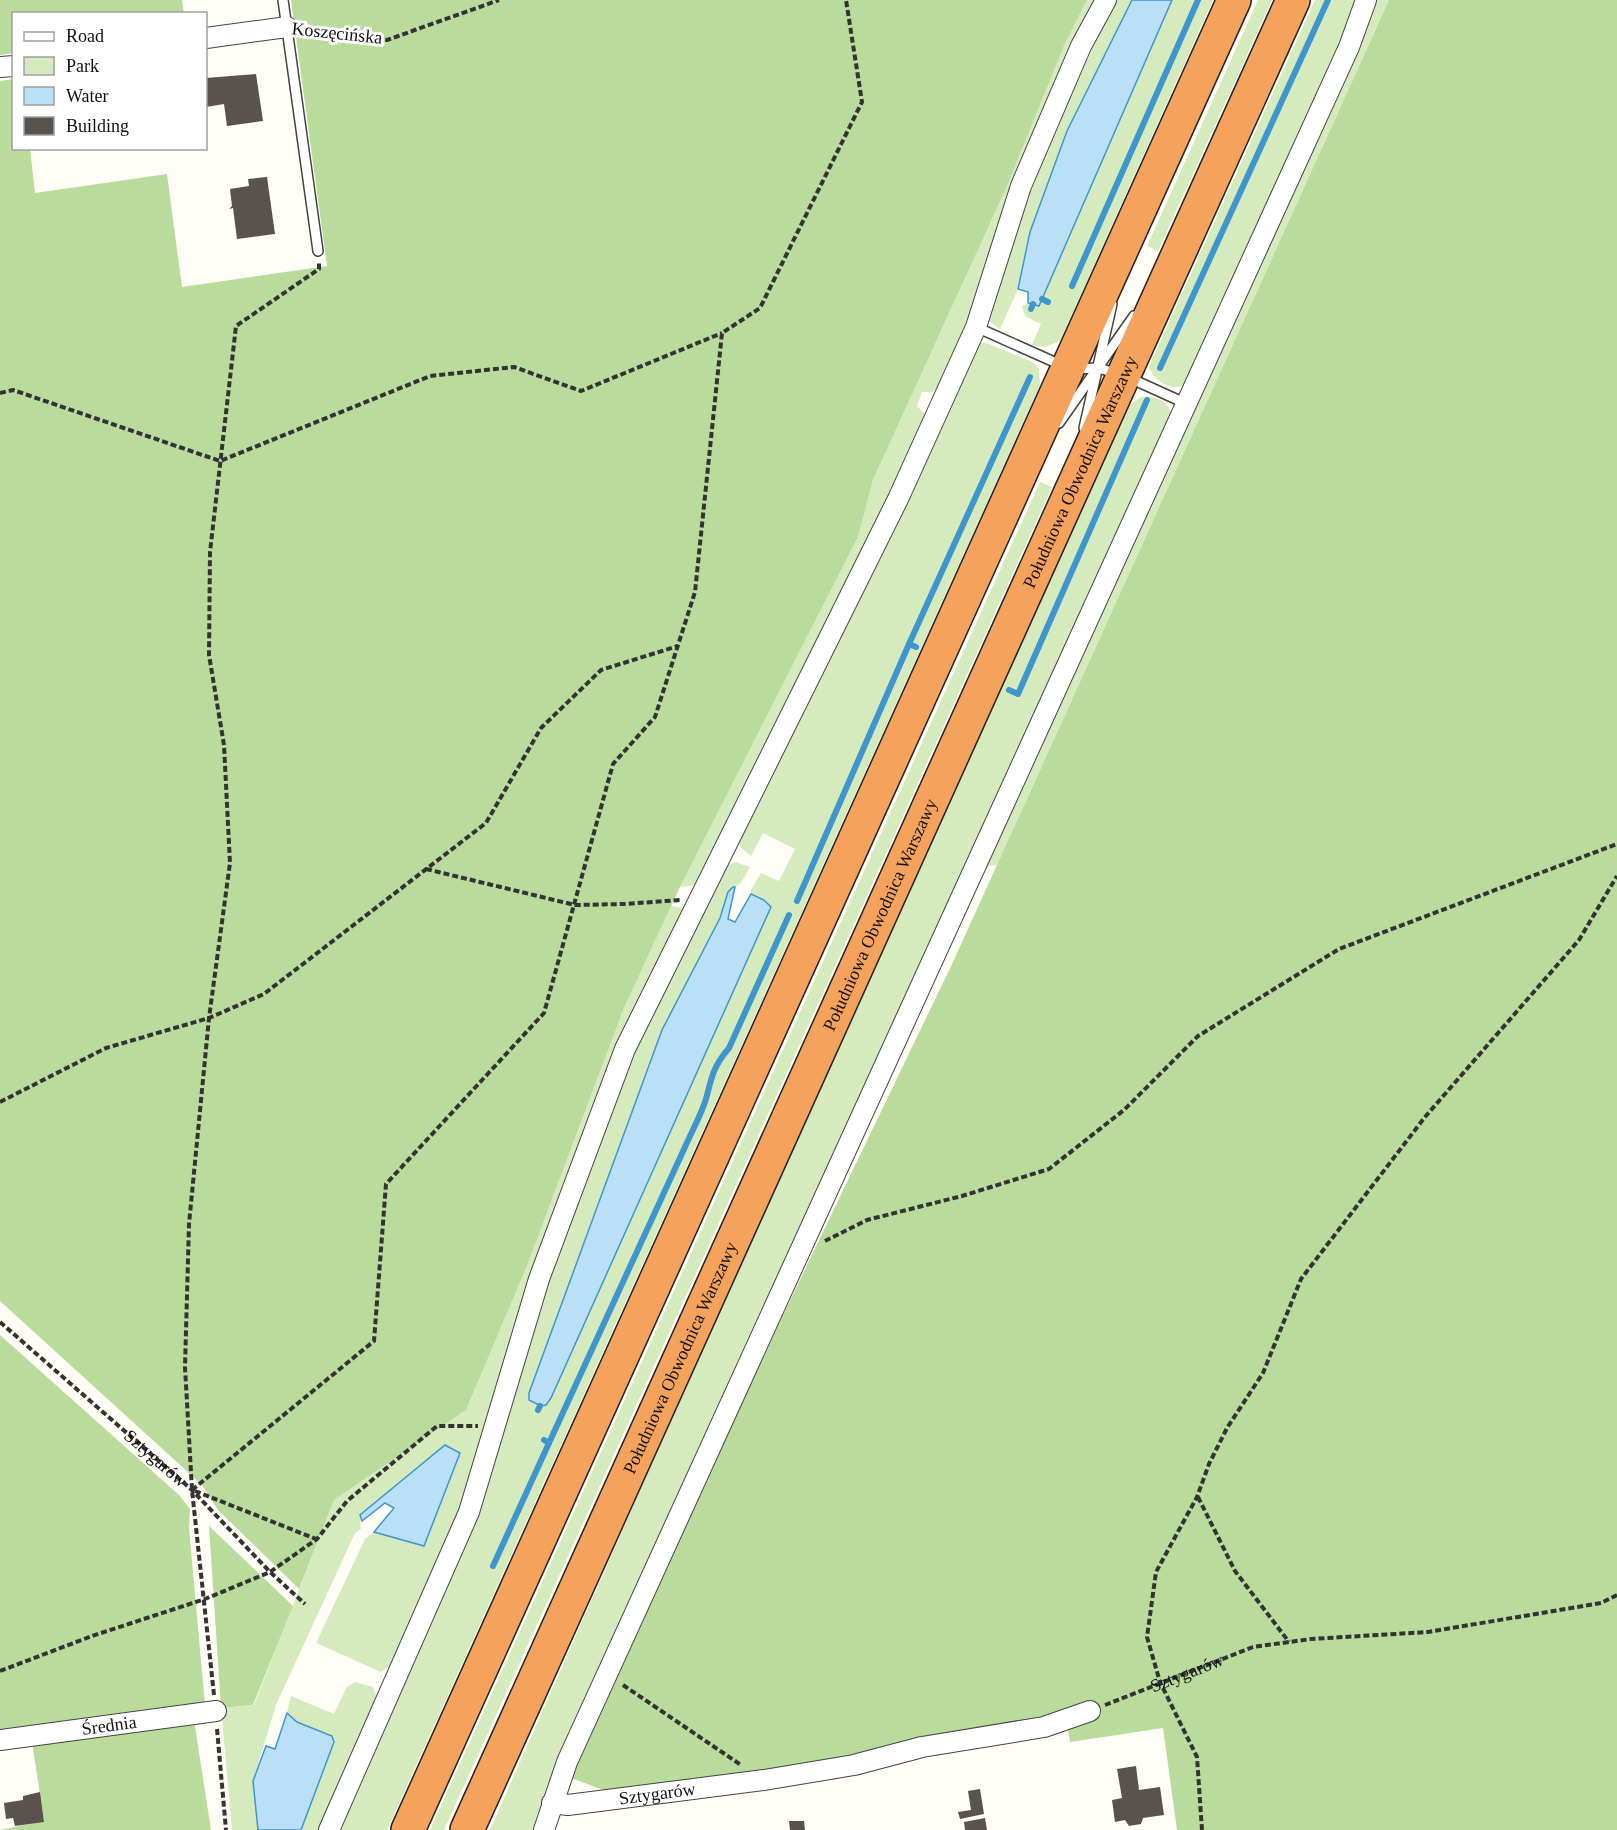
<svg xmlns="http://www.w3.org/2000/svg" width="1617" height="1830" viewBox="0 0 1617 1830" font-family="'Times New Roman',serif">
<style>
.green{fill:#d5ebbd}
.forest{fill:#b9dc9c}
.water{fill:#b9e0f7;stroke:#3f96cf;stroke-width:1.5}
.lines{fill:none;stroke-linecap:round;stroke-linejoin:round}
.stream{stroke:#3f96cf;stroke-width:6}
.building{fill:#5a524d}
.service-casing{stroke:#444;stroke-width:12}
.minor-casing{stroke:#444;stroke-width:22}
.motorway-casing{stroke:#222;stroke-width:36}
.path{stroke:#333;stroke-width:4;stroke-dasharray:6 3;stroke-linecap:butt}
.service{stroke:#fff;stroke-width:9}
.minor{stroke:#fff;stroke-width:20}
.motorway{stroke:#f5a25d;stroke-width:33}
.labels{text-anchor:middle;dominant-baseline:central;stroke-width:6;stroke-linejoin:round;paint-order:stroke}
.street-label{font-size:18px;fill:#111;stroke:#fff}
</style>
<rect width="100%" height="100%" fill="#fffdf5"/>
<g class="green">
<polygon points="1087,0 1096,0 943,381 933,392 922,392 917,406 926,415 870,545 696,885 680,887 858,537 873,480 1008,184 1064,46"/>
<polygon points="1115,0 1132,0 1067,131 1030,232 1018,289 1000,329 989,321 988,309 1040,161"/>
<polygon points="1172,0 1213,0 1060,341 1045,347 1032,345 1041,324 1025,316 1022,306 1028,303 1039,305"/>
<polygon points="1258,0 1272,0 1158,251 1147,246"/>
<path d="M1315 0H1358L1337 57 1188 383C1173 393 1156 383 1149 368L1150 364Z"/>
<polygon points="1374,0 1389,0 997,865 984,867"/>
<polygon points="984,342 1033,362 1039,369 1040,385 387,1830 341,1830 460,1559 492,1474 522,1350 616,1091 721,869 735,862 750,867 741,883 728,892 720,918 662,1030 534,1379 529,1400 551,1398 771,907 764,900 751,894 751,890 761,873 779,881 795,849 763,833 751,856 740,847 739,841 973,346"/>
<path d="M1141 397C1155 395 1167 401 1172 414L579 1716 551 1778 536 1830H490L672 1418 1129 405Z"/>
<polygon points="1040,482 1052,487 444,1830 430,1830"/>
<polygon points="671,906 684,908 545,1240 514,1324 461,1508 395,1663 381,1672 316,1643 365,1539 374,1532 424,1546 460,1454 446,1446 360,1515 361,1529 355,1533 276,1705 253,1781 258,1830 232,1830 221,1708 254,1705 334,1500 466,1410 527,1266 624,1008"/>
<polygon points="355,1682 373,1687 377,1698 320,1830 301,1830 334,1742 332,1736 297,1722 287,1713 291,1696 334,1714 347,1687"/>
</g>
<g class="forest">
<polygon points="0,0 182,0 184,13 14,14 13,53 0,55"/>
<polygon points="291,0 1087,0 1064,46 1008,184 873,480 858,537 680,887 624,1008 527,1266 466,1410 334,1500 299,1589 218,1510 202,1485 0,1301 0,81 13,79 14,148 30,149 35,193 167,174 182,287 327,266"/>
<polygon points="1389,0 1617,0 1617,1830 1177,1830 1163,1728 1070,1742 1067,1723 1101,1714 1096,1704 923,1743 617,1795 571,1778 719,1448 953,962"/>
<polygon points="0,1335 179,1495 190,1509 189,1528 205,1705 0,1734"/>
<polygon points="209,1526 293,1606 253,1705 221,1708"/>
<polygon points="194,1720 211,1830 0,1830 44,1821 32,1742"/>
</g>
<g class="water">
<polygon points="1132,0 1172,0 1039,306 1028,303 1028,292 1018,289 1030,232 1067,131"/>
<polygon points="733,887 735,887 728,919 735,922 751,894 764,900 771,907 551,1398 546,1405 541,1406 529,1400 529,1393 662,1030 720,918 728,892"/>
<polygon points="445,1445 460,1453 424,1546 374,1532 394,1508 385,1503 362,1521 360,1515"/>
<polygon points="287,1713 297,1722 332,1736 334,1742 301,1830 258,1830 253,1781 266,1746 275,1749"/>
</g>
<g class="lines">
<g class="stream">
<polyline points="1072,286 1198,0"/>
<polyline points="1042,299 1048,302"/>
<polyline points="1031,309 1033,304"/>
<polyline points="1160,368 1328,0"/>
<polyline points="909,644 1030,377"/>
<polyline points="1009,690 1018,694 1147,400"/>
<polyline points="797,901 909,644 916,647"/>
<polyline points="538,1410 540,1406"/>
<path d="M549 1443 685 1147C692 1131 701 1115 706 1099 712 1076 713 1067 729 1048L789 915"/>
<polyline points="493,1566 549,1443 544,1440"/>
</g>
</g>
<g class="building">
<polygon points="256,74 263,121 227,126 224,104 206,107 206,78"/>
<polygon points="267,177 275,234 237,239 233,208 229,209 232,206 230,189 249,186 248,179"/>
<polygon points="1136,1766 1139,1790 1160,1787 1164,1815 1143,1818 1141,1824 1129,1826 1125,1820 1115,1822 1112,1800 1122,1798 1117,1769"/>
<polygon points="980,1789 984,1814 960,1819 958,1812 971,1810 968,1791"/>
<polygon points="40,1792 44,1822 15,1826 13,1818 6,1819 4,1803 23,1800 23,1796"/>
<polygon points="985,1818 987,1830 965,1830 964,1822"/>
<polygon points="789,1821 804,1821 805,1830 790,1830"/>
</g>
<g class="lines">
<defs>
<g id="service">
<polyline points="283,0 318,251"/>
<polyline points="976,327 1070,369 1098,368 1123,375 1187,404"/>
<polyline points="1059,423 1134,316"/>
<polyline points="1084,428 1112,304"/>
</g>
<g id="minor">
<polyline points="206,38 287,27"/>
<polyline points="0,67 14,66"/>
<path id="s3" d="M0 1740 216 1711"/>
<path id="s4" d="M552 1803 568 1805 764 1780 854 1765 922 1747 1044 1727 1090 1711"/>
<polyline points="329,1830 469,1512 539,1279 625,1049 898,499 976,327 1021,186 1081,46 1106,0"/>
<polyline points="544,1830 567,1762 1349,47 1366,0"/>
</g>
<g id="motorway">
<polyline points="408,1830 1234,0"/>
<path id="s5" d="M467 1830 1293 0"/>
</g>
</defs>
<use href="#service" class="service-casing"/>
<use href="#minor" class="minor-casing"/>
<use href="#motorway" class="motorway-casing"/>
<g class="path">
<polyline points="305,29 387,40 499,0"/>
<polyline points="0,393 13,390 220,461 430,376 514,367 581,391 722,333"/>
<polyline points="426,869 575,905 624,904 680,900"/>
<polyline points="0,1102 106,1048 209,1018 264,994 486,823 541,728 601,670 678,646"/>
<polyline points="825,1241 867,1220 962,1196 1049,1169 1124,1110 1198,1036 1339,949 1617,844"/>
<path id="s1" d="M0 1322 192 1490 270 1572 305 1604"/>
<polyline points="192,1490 374,1341 386,1184 544,1013 613,764 655,717 695,592 722,333 760,308 862,102 846,0"/>
<polyline points="195,1491 316,1539"/>
<polyline points="1198,1497 1235,1571 1289,1642"/>
<polyline points="0,1671 92,1636 205,1599 270,1572 317,1539 347,1501 437,1426 478,1426"/>
<polyline points="623,1685 741,1765"/>
<polyline points="214,1695 192,1490 185,1367 189,1224 209,1018 230,863 224,745 209,655 210,552 236,326 319,269 319,262"/>
<path id="s2" d="M1105 1705 1253 1647 1311 1639 1428 1632 1601 1603 1617 1595"/>
<polyline points="217,1729 226,1830"/>
<polyline points="1202,1830 1197,1757 1160,1682 1147,1637 1156,1572 1197,1497 1209,1464 1227,1428 1263,1373 1301,1279 1425,1117 1579,940 1617,876"/>
</g>
<use href="#service" class="service"/>
<use href="#minor" class="minor"/>
<use href="#motorway" class="motorway"/>
</g>
<g class="labels">
<g class="street-label">
<text transform="translate(337 33) rotate(6)">Koszęcińska</text>
<text stroke="none"><textPath href="#s5" startOffset="1490">Południowa Obwodnica Warszawy</textPath></text>
<text stroke="none"><textPath href="#s5" startOffset="1004">Południowa Obwodnica Warszawy</textPath></text>
<text stroke="none"><textPath href="#s5" startOffset="518">Południowa Obwodnica Warszawy</textPath></text>
<text stroke="none"><textPath href="#s1" startOffset="207">Sztygarów</textPath></text>
<text stroke="none"><textPath href="#s2" startOffset="88">Sztygarów</textPath></text>
<text stroke="none"><textPath href="#s3" startOffset="110">Średnia</textPath></text>
<text stroke="none"><textPath href="#s4" startOffset="106">Sztygarów</textPath></text>
</g>
</g>
<rect x="12" y="12" width="195" height="138" fill="#ffffff" stroke="#a0a0a0" stroke-width="1.5"/>
<rect x="24" y="32" width="30" height="9" fill="#ffffff" stroke="#a0a0a0" stroke-width="1.5"/>
<text x="66" y="42" font-size="18" fill="#111111">Road</text>
<rect x="24" y="57" width="30" height="18" fill="#d5ebbd" stroke="#a0a0a0" stroke-width="1.5"/>
<text x="66" y="72" font-size="18" fill="#111111">Park</text>
<rect x="24" y="87" width="30" height="18" fill="#b9e0f7" stroke="#a0a0a0" stroke-width="1.5"/>
<text x="66" y="102" font-size="18" fill="#111111">Water</text>
<rect x="24" y="117" width="30" height="18" fill="#5a524d" stroke="#a0a0a0" stroke-width="1.5"/>
<text x="66" y="132" font-size="18" fill="#111111">Building</text>
</svg>
